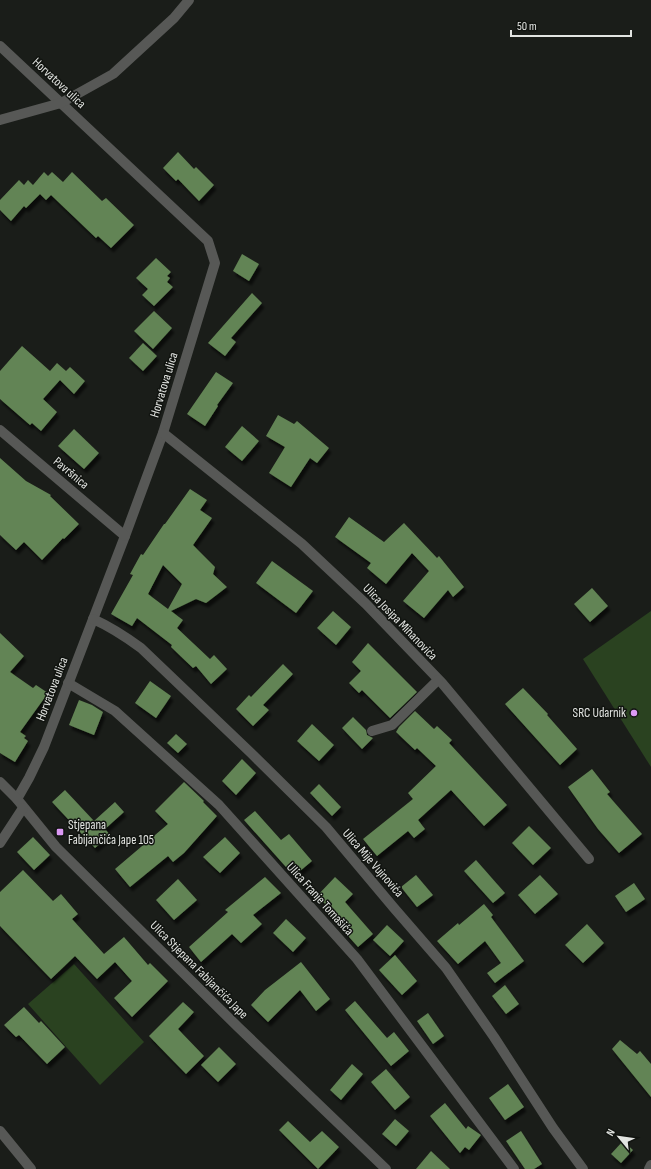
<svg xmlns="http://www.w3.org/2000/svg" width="651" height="1169" viewBox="0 0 651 1169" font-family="'Sofia Sans Condensed',sans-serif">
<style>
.green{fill:#2a4220}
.building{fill:#628454;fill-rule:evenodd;filter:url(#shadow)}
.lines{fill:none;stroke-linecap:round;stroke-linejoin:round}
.minor{stroke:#575856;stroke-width:10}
.poi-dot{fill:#dc99f4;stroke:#111410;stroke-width:1.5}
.labels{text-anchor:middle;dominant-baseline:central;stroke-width:3;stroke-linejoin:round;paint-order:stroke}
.street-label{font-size:13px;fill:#e2e4e1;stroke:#111410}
.poi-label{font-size:13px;fill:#e2e4e1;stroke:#111410;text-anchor:end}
</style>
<defs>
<filter id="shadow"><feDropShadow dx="2.5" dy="4.5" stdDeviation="1" flood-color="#0009"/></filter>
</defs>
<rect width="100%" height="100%" fill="#1a1d19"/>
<g class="green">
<polygon points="651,611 651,767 583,659"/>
<polygon points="74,964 144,1042 100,1085 28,1004"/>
</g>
<g class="building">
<polygon points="178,152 194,169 196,167 214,185 199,201 178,179 176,181 163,168"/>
<polygon points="44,172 48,176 52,172 63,182 72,172 102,201 106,198 134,225 111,248 98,236 96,238 51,195 46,200 40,194 26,208 24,206 11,221 0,210 0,200 19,180 24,185 28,180 33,185"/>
<polygon points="242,254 259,264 249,281 233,271"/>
<polygon points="156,258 171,272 167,276 170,278 167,282 173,287 154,306 142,295 148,289 136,278"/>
<polygon points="252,293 262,303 231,338 236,342 225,356 208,343"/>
<polygon points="154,311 172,328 153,349 134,331"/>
<polygon points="143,343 157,356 143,371 129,358"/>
<polygon points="22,346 50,371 57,363 66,371 70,367 85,381 74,394 60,380 43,399 57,412 41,431 32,423 30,425 0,399 0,371"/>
<polygon points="216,372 233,383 217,405 218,406 205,426 187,414"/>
<polygon points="278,415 294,424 297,421 329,448 317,463 310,458 291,487 269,473 285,447 266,436"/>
<polygon points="242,426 259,441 242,461 225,447"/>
<polygon points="74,429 99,453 84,469 58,446"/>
<polygon points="0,458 26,481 51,495 50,496 79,524 64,539 63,538 42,560 24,542 16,550 0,535"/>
<path d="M190 489 207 500 200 510 212 518 193 545 215 567 213 574 227 587 206 603 196 599 171 611 183 620 177 628 210 659 214 655 227 669 211 684 196 666 193 668 171 647 172 645 137 618 132 626 111 614 133 575 130 574 141 554 143 555 164 524H165ZM163 565 182 584 168 609 148 594Z"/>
<polygon points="349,517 384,542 404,523 437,558 439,556 464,587 453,597 448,590 424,618 403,601 429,571 412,553 386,584 367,568 371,563 335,537"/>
<polygon points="272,561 313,591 296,613 256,583"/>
<polygon points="592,588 608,606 590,622 574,604"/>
<polygon points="333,611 351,627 336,645 317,628"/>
<polygon points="0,633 24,656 10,672 33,688 36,685 48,693 20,732 26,736 24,738 28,741 15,762 0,753"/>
<polygon points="368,643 417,692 390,718 362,690 359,693 349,683 361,671 352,662"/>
<polygon points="283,664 293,674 263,705 269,710 253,726 236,709 249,695 251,697"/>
<polygon points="150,681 171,696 156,718 135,703"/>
<polygon points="523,688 548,714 547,715 577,749 560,765 505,704"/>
<polygon points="79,700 92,705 103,712 94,735 69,725"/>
<polygon points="415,711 434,729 437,726 452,740 449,743 507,805 484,826 451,790 418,820 425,829 414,838 408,831 377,856 363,839 413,799 408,793 436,766 417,748 415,750 396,732 399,727"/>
<polygon points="353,717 366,730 367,735 373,738 362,749 342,728"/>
<polygon points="312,724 334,745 319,761 297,741"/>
<polygon points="176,734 187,744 178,753 167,743"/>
<polygon points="242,759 256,773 236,795 222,781"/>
<polygon points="592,769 610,792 607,794 642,834 619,853 598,829 568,787"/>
<polygon points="184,782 204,801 203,802 217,816 184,853 173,862 168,856 130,887 115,869 168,824 155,811"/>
<polygon points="319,784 341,807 332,816 310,793"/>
<polygon points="65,790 94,821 115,802 124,812 105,829 110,835 95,848 52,802"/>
<polygon points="255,811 281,840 289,834 312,861 294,876 244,820"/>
<polygon points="529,826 551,848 533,865 512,843"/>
<polygon points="33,837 50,855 34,870 17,852"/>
<polygon points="225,837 240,853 220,873 203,857"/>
<polygon points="476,860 505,893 493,903 464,871"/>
<polygon points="23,870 53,901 61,894 78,914 72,919 104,954 124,937 148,965 150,963 168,981 132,1017 114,998 132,981 115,962 97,979 75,956 51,979 0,926 0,892"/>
<polygon points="416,875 433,895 417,907 401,887"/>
<polygon points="540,875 558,894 535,914 518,895"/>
<polygon points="265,877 281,893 253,915 262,924 241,943 232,934 201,962 189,947 228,912 225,910"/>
<polygon points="335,877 353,894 345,902 373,934 358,947 341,928 346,924 317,896"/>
<polygon points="178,879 197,900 174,920 156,900"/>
<polygon points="634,883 645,899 626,912 615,896"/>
<polygon points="484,904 493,915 491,917 524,961 495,983 487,973 501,963 485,941 458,964 437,941 458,923 459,925"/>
<polygon points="286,919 306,938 293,952 273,933"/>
<polygon points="587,924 604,943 583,963 565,945"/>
<polygon points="387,925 404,941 390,956 373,940"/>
<polygon points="395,955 417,981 402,995 379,970"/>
<polygon points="301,962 330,999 316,1011 300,990 268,1022 251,1005 265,990"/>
<polygon points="505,985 519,1004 506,1014 492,996"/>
<polygon points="355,1001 387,1038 394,1032 409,1051 391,1066 345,1010"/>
<polygon points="183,1002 194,1012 178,1029 204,1056 186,1074 149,1036"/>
<polygon points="24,1007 39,1023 41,1021 65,1047 47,1064 19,1035 16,1037 4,1025"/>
<polygon points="428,1013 444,1036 433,1044 417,1021"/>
<polygon points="620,1040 637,1054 640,1051 651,1064 651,1097 612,1049"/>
<polygon points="219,1047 236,1064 218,1082 201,1065"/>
<polygon points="352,1064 363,1074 341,1100 330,1090"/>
<polygon points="386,1069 410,1097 395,1110 371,1082"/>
<polygon points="508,1084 524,1107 505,1120 489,1098"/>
<polygon points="445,1103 466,1129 468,1126 481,1135 469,1150 465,1147 460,1153 430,1116"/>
<polygon points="395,1119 409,1131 396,1146 382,1134"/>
<polygon points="288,1121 310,1142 322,1131 339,1147 318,1169 279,1130"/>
<polygon points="521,1131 542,1164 534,1169 525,1169 506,1141"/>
<polygon points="623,1141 633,1150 621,1163 611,1154"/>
<polygon points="431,1151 450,1169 416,1169"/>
</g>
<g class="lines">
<g class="minor">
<polyline points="0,46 208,241 215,263 163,433 125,536 44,747 29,778 17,799"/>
<polyline points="0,120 61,103 113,74 174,18 189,0"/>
<polyline points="0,430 125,536"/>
<polyline points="163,433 302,544 366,604 442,683 589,859"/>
<path d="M93 619C111 627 126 637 141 648L251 753 326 827 394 908 446 968 494 1037 553 1128 583 1169"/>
<polyline points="68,683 115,711 219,805 357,959 514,1169"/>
<polyline points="372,731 392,725 438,680"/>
<polyline points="0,782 17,799 56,847 238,1027 386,1169"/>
<polyline points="0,843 23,808"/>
<polyline points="0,1131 31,1169"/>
<polyline points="649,1169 651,1165"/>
</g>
</g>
<g class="poi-dot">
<circle cx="634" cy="713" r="4"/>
<rect x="56" y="828" width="8" height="8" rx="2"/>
</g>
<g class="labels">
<g class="street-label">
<text transform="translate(59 83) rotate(43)">Horvatova ulica</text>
<text transform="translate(164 385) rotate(-73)">Horvatova ulica</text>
<text transform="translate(71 473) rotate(40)">Pavršnica</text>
<text transform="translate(400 622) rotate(46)">Ulica Josipa Mihanovića</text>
<text transform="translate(52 689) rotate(-69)">Horvatova ulica</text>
<text transform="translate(373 863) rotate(49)">Ulica Mije Vujnovića</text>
<text transform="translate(320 899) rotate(48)">Ulica Franje Tomašića</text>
<text transform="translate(199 970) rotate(45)">Ulica Stjepana Fabijančića Jape</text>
</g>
<g class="poi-label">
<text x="626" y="713">SRC Udarnik</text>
<text x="68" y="825" text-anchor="start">Stjepana<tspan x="68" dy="15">Fabijančića Jape 105</tspan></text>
</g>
</g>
<g transform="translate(619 1137) rotate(299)" stroke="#111410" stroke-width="3" paint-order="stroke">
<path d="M0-3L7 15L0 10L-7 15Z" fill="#e2e4e1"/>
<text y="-6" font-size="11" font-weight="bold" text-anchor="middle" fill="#e2e4e1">N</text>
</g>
<path d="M511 30v6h120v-6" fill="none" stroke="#e2e4e1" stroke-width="2"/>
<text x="517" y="30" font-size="12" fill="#e2e4e1" stroke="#111410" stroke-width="3" paint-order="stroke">50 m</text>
</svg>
